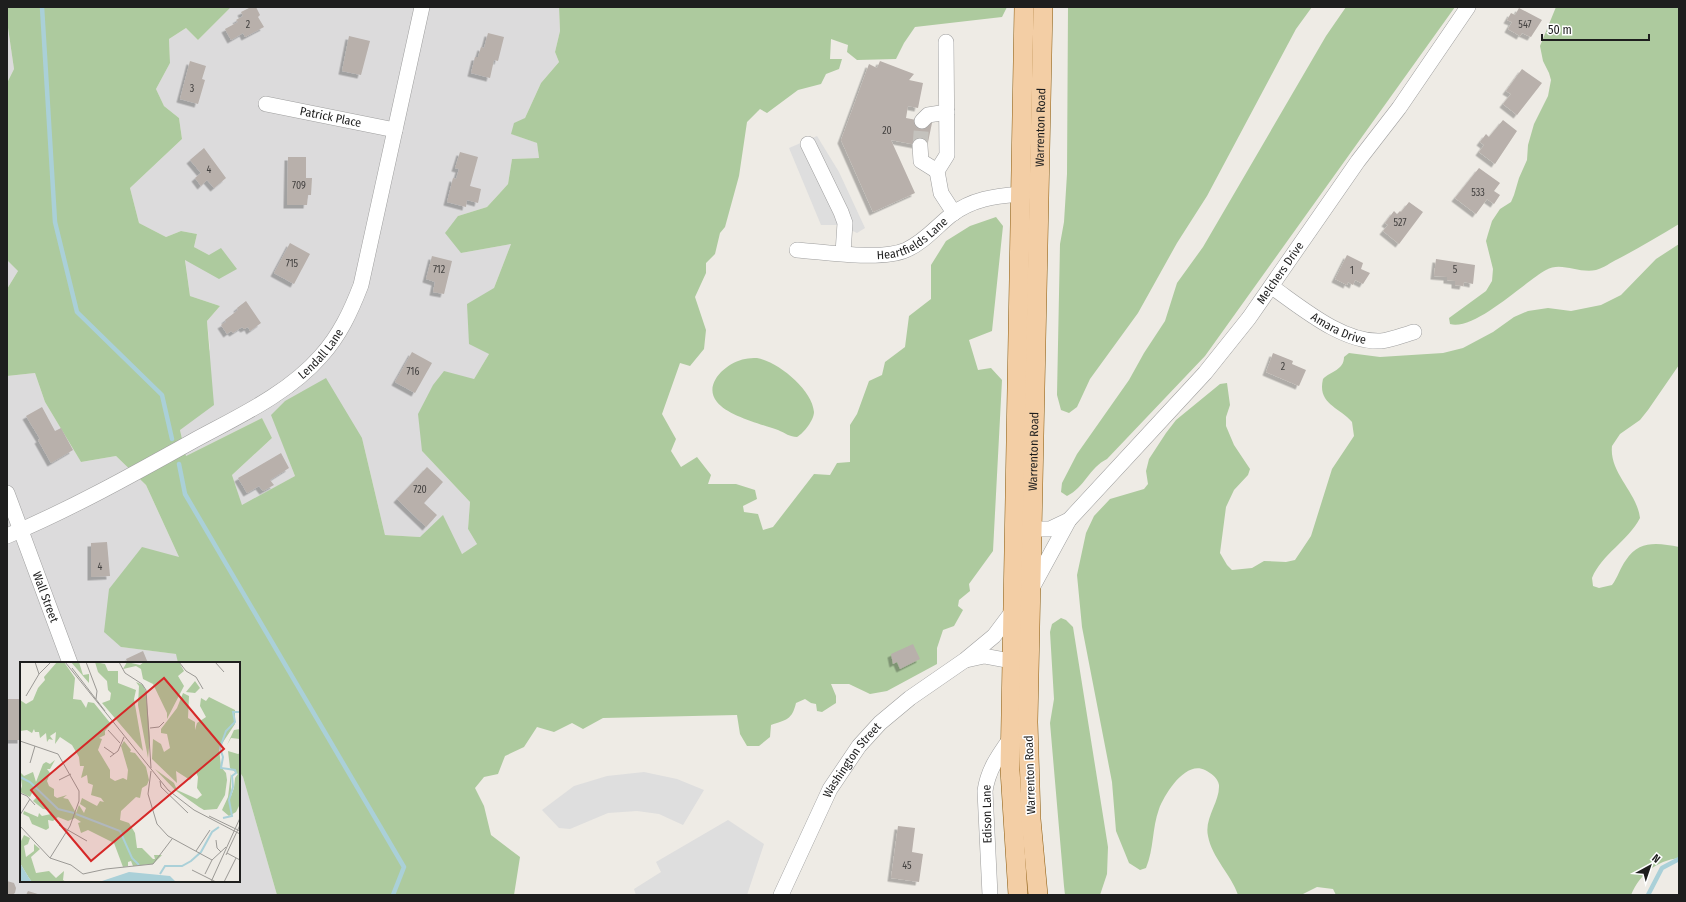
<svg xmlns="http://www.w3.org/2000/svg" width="1686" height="902" viewBox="0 0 1686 902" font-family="'Fira Sans Condensed',sans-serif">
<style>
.residential{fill:#dcdbdc}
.forest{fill:#adca9e}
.parking{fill:#dedede}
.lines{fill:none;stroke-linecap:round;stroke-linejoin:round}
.stream{stroke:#aad0d8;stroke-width:4.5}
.building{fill:#b8b0ab;filter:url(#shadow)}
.minor-tunnel{stroke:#c4c2bd;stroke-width:15;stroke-dasharray:15 8;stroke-linecap:butt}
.minor-casing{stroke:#9f9f9f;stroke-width:16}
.major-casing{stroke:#8b5b0d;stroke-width:20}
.minor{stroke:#fff;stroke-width:15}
.major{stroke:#f3cea5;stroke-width:19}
.labels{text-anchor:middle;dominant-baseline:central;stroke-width:3;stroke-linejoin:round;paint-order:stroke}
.number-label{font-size:10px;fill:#444241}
.street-label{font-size:12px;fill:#1e1e1e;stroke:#fff}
.inset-river{fill:none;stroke:#aad0d8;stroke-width:2}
.inset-road{fill:none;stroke:#9b9995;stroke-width:1}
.view{fill:#d62828;fill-opacity:0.15;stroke:#d62828;stroke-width:2}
.inset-edge{fill:none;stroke:#1e1e1e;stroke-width:2}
</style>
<defs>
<filter id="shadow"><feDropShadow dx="-3.5" dy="3.5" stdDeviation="0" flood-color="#0004"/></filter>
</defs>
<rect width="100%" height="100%" fill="#eeebe5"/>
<g class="residential">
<polygon points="231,7 559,7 560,31 555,52 559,62 541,83 525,118 512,134 537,143 539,158 512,159 508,184 499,194 487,207 458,216 461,253 511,244 494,288 489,354 474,379 422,451 470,502 468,529 477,544 462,554 420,537 385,535 362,438 272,415 295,476 242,506 232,475 272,438 262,418 186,456 180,430 210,349 207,321 220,306 190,296 185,259 197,265 209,255 194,247 197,234 181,231 166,237 139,223 130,188 182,139 179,118 164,106 156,89 170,63 169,39 186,28 198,40"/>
<polygon points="7,21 14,69 7,83"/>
<polygon points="7,260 18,271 7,289"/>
<polygon points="35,373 45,402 81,462 116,456 146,485 179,557 121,647 177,654 178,663 21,663 21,881 239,881 239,771 243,777 277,895 7,895 7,376"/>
</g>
<g class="forest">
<path d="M7 7H231L198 40 186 28 169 39 170 63 156 89 164 106 179 118 182 139 130 188 139 223 166 237 181 231 197 234 194 247 209 255 221 248 237 269 219 279 185 260 190 296 220 306 207 321 214 405 180 430 186 456 262 418 272 438 232 475 242 505 295 476 271 415 285 401 326 378 362 438 385 535 420 537 443 515 462 554 477 544 468 529 470 502 422 451 418 414 433 385 444 371 474 379 489 354 469 344 467 304 494 288 511 244 461 253 445 233 458 216 487 207 499 194 508 184 512 159 539 158 537 143 511 134 514 123 525 118 541 83 559 62 555 52 560 31 559 7H1007L1002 17 915 27 904 43 896 59 857 60 847 52 848 45 831 39 830 59H842L839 69 826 74 821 84 798 90 767 113 760 109 747 122 739 176 725 227 720 233 715 254 706 263V273L695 297 706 330 704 349 690 366 680 363 662 414 676 439 671 451 681 467 697 457 711 475 708 484H736L755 490 757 499 743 506 744 512 758 514 763 530 773 527 814 474 830 475 837 463 850 462V425L857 414 869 381 882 375 885 362 905 347 909 316 931 299V265L946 241 970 226 996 217 1003 226 992 331 969 340 978 370 991 368 1002 380 993 551 969 584 970 591 959 600 958 606 963 610 954 626 943 630 937 648V664L887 691 870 694 849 684H831L836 696V703L822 712 817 711 816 704 811 703 805 699 796 703C792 720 786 720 771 725L770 737 759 746H747L740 734 737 715 603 718 583 729 572 723 554 732 537 727 524 747 505 756 498 774 484 777 475 788 484 806 491 835 520 857 514 895H277L243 777 239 771V663H178L176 654 121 647 104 632 109 589 142 547 179 557 146 485 116 456 81 462 45 402 35 373 7 376V289L18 271 7 260V83L14 69 7 21Z"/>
<polygon points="1068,7 1312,7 1296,29 1207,196 1177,243 1138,313 1090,379 1077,407 1069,413 1061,410 1057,395 1060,244 1064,222 1067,174"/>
<path d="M1346 7H1455L1205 356 1107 459C1090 467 1084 488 1067 496L1061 492 1062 483 1077 454 1129 380 1144 353 1165 321 1177 283 1203 247 1326 36Z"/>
<path d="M1556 7H1679V224C1659 236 1639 248 1618 259 1611 262 1604 268 1596 270 1579 274 1561 261 1546 270 1524 282 1475 331 1450 324L1449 318 1486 291 1492 281 1493 269 1486 241 1488 234 1492 221 1500 209 1511 202 1514 195 1519 178 1527 160 1528 145 1534 124 1548 96 1551 80 1549 73 1543 61 1540 46Z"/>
<path d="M1679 244V365L1648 410 1640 420 1620 434 1612 446C1609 473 1637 492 1640 518 1628 541 1602 554 1592 578L1593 586 1599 588 1612 585C1618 577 1620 568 1626 560 1639 540 1658 543 1679 547V858C1656 861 1640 874 1631 895H1336L1333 889 1317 887 1301 895H1238C1231 874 1212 858 1208 836 1204 818 1220 802 1219 785 1218 778 1211 773 1205 770 1186 760 1165 793 1159 809 1152 828 1154 849 1146 868L1140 870 1129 863 1116 831 1112 782 1082 627 1077 575 1086 533 1094 516 1110 499 1144 489 1148 484 1146 471 1149 459 1166 433 1176 420 1220 384 1227 383 1230 405 1226 417V426L1234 445 1250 469 1248 475 1234 490 1226 507 1220 553 1227 565 1232 570 1252 568 1264 561 1286 562 1295 560 1311 536 1332 469 1354 436 1352 422C1339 407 1317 404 1323 379 1331 371 1344 370 1344 357L1349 353 1380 357 1443 353 1463 348 1493 332 1514 317 1528 311 1548 308 1571 311 1601 305 1621 295 1656 259Z"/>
<path d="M757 358C778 362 812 389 814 412 814 420 804 433 797 437 790 437 785 433 778 430 761 424 728 416 717 402 702 384 727 362 745 359 749 358 753 358 757 358Z"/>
<polygon points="1061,618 1066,620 1073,627 1108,847 1107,874 1100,895 1065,895 1064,886 1050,723 1054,699 1050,632 1052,624"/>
</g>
<g class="parking">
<polygon points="817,136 839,172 865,228 857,233 840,225 821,225 789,148"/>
<polygon points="644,772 677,779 704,790 683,825 659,814 637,811 608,813 570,829 559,828 542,810 574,786 607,776"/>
<polygon points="728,820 764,844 747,895 636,895 634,889 661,872 656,862"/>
</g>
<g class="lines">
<g class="stream">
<polyline points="42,7 55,222 77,312 162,395 172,439"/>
<polyline points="179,464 185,494 404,867 393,895"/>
<polyline points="1648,895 1662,868 1679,859"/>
</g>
</g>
<g class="building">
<polygon points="251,7 256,7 260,15 258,17 264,27 245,37 243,33 231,40 225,29 238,22 236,20 243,16 241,12"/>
<polygon points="1519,8 1542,20 1531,37 1522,33 1520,36 1508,29 1512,22 1507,20 1511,13 1515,15"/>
<polygon points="488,33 504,37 498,61 494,60 490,78 471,73 475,57 478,57 481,47 484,48"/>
<polygon points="349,36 370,41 361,75 342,71"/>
<polygon points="190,61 206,66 202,79 205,80 198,104 180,99"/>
<polygon points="880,61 914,74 909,80 923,83 918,108 908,106 906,118 932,123 927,147 891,140 915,193 873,212 841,140 869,64 877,68"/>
<polygon points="1522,69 1542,83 1517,115 1503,104 1511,94 1506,91"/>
<polygon points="1503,120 1517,131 1495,164 1479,152 1484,145 1480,142 1486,134 1489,137"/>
<polygon points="204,148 226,178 214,188 207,180 201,186 195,178 201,173 190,160"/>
<polygon points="460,152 478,157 470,186 481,189 478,203 467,200 466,207 447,202 453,178 456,179 459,169 455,168"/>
<polygon points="288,157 306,157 306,178 312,178 311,195 308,195 307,205 287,205"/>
<polygon points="1479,168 1500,183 1494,191 1500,195 1494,204 1487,199 1476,214 1455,198"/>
<polygon points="1409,202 1423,212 1399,244 1383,231 1388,225 1385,223 1394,211 1397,214 1400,211 1401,212"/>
<polygon points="290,243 310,254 294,284 274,273"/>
<polygon points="1347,255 1363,263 1361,269 1370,273 1363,284 1355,280 1353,285 1348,282 1347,285 1335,279"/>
<polygon points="432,256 452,261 444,294 433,292 435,282 426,279"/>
<polygon points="1436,259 1475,265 1473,284 1464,282 1463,286 1455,285 1455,281 1447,280 1447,277 1434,276"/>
<polygon points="246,301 261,323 250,331 248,327 244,329 242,327 233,333 231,331 227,334 221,325 226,322 225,320 238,310 237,308"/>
<polygon points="412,352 432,363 415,393 395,382"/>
<polygon points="1273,353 1293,361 1292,364 1306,370 1299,386 1266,372"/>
<polygon points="42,407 55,431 61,428 73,450 51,463 38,440 40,439 26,416"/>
<polygon points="281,453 289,468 270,480 274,485 263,491 259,486 247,493 238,478"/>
<polygon points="427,467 443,482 424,503 437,515 426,527 397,499"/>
<polygon points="107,542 110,576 91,577 91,543"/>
<polygon points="913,644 920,659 900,669 897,662 893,664 891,654"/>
<polygon points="143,651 148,663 128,663 126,659"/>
<rect x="7" y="699" width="14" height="41"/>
<polygon points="898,826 915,828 912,852 923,854 919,882 891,878"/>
<polygon points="7,881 14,883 16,888 15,893 12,895 7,895"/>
<polygon points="28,891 41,895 26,895"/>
</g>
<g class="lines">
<polyline class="minor-tunnel" points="920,146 922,121"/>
<defs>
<g id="minor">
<polyline points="946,42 947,155 937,171 941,193 954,213"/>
<path id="s1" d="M266 104 395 130"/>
<polyline points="922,121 928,115 947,112"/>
<polyline points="808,144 841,212 845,223 843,253"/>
<polyline points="920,146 921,161 937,171"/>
<path id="s2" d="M797 250C825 252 881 261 906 250 924 242 936 227 951 215 972 199 995 196 1020 194"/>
<path id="s3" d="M1272 287C1302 308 1343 343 1381 341 1392 340 1403 335 1414 332"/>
<path id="s4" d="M7 493 70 663"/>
<polyline points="1032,529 1050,529 1069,520"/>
<path id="s5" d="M7 536C71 509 132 475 193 441 237 417 288 394 321 356 340 335 351 311 361 285L422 7"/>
<path id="s6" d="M1032 588 1069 520 1205 373 1249 318 1358 161 1399 108 1468 7"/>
<polyline points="966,660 984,656 1011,661"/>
<path id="s7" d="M781 895 830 789 859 746 880 723 910 698 965 660 994 636 1012 612"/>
<path d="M990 895 985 791C988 770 998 756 1010 739"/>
</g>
<g id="major">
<polyline points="1018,895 1010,770 1024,7"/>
<path id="s8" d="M1038 895 1031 819 1028 722 1043 7"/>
</g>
</defs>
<use href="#minor" class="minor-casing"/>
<use href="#major" class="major-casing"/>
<use href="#minor" class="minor"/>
<use href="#major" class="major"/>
</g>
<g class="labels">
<g class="number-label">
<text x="248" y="25">2</text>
<text x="1525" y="25">547</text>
<text x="192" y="89">3</text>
<text x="887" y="131">20</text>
<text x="209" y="170">4</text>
<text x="299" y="186">709</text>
<text x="1478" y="193">533</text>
<text x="1400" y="223">527</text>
<text x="292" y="264">715</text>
<text x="439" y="270">712</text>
<text x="1455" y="270">5</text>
<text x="1352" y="271">1</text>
<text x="1283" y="367">2</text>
<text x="413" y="372">716</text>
<text x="420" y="490">720</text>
<text x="100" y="567">4</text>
<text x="907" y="866">45</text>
</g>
<g class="street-label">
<text stroke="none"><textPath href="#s1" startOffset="66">Patrick Place</textPath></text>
<text stroke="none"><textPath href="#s8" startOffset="768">Warrenton Road</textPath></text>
<text stroke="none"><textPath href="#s2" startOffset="120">Heartfields Lane</textPath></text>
<text stroke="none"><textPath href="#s6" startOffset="403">Melchers Drive</textPath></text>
<text stroke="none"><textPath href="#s3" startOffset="79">Amara Drive</textPath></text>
<text stroke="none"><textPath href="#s5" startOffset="365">Lendall Lane</textPath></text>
<text stroke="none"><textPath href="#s8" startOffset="444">Warrenton Road</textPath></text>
<text stroke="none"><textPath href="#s4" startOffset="111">Wall Street</textPath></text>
<text stroke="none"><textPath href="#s7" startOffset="153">Washington Street</textPath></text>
<text transform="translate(1030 775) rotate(-92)">Warrenton Road</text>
<text transform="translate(987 814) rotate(-91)">Edison Lane</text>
</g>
</g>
<g transform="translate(20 662)">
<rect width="220" height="220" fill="#eeebe5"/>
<path d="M37 0H44L55 16 53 37 61 38 66 46 68 40 74 41 91 62 85 69V73L79 76 82 77 78 88 90 108V116L95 119 103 116 107 118 108 108 101 84 104 79 111 88 110 90 115 91 126 105 129 118 127 123 122 126 120 136 116 135 101 149 100 158 109 161 115 171 117 186H122L133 197H135L134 193H142L133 202 113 204 111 199 108 200V204L103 205 94 181 68 168 61 171 58 161 61 160 55 156 48 159 38 155 33 159 28 158 29 166 26 168 12 162 9 155 3 152 4 149 18 155 19 151 22 154 31 152 30 148 23 147 13 139 17 135 13 129 10 135 0 130 2 124 0 110 4 114 13 110 16 120 23 102 26 100 30 102 35 98 30 107H27L30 111 27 119 29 124 34 127V134L37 136 47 133 43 136 48 137 56 151 59 143 64 151 66 146 60 142 62 136 77 144 80 139 84 140 81 136 71 133 73 123 68 121 67 113 61 116 64 104H60L59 95 52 83 40 75 35 82 36 70 30 74 33 78 29 77 27 80 26 71 20 76 19 70H15L14 67 12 71 7 68 0 69V38L6 42 13 38 18 26 25 18 24 15ZM51 0H59L63 13 69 12V21ZM75 0 85 2 88 9H98V21L116 28 114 37 123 89 82 41 90 38 91 31 88 28 87 19 78 10ZM107 0 120 3 124 0H159L164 9 158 14 164 24 147 57V51L133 22 123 17 121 7 116 4 103 7ZM175 19 180 26 175 31 166 30ZM116 20 123 23 126 30 130 76 128 96 118 43 119 24ZM163 31 169 34 168 56 175 60V68L177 61 186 55 180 44 181 36 186 39 189 35 215 48V62L199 86 201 105 206 111 207 118 205 133 197 147 184 148 179 145 155 128 135 107 154 121 157 128 177 137 182 133 177 126 178 115 176 110 170 118 156 109 157 121 132 97 133 77 141 82 144 90 150 86 147 72 141 71V67L157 46ZM220 67V77L211 76 207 83 214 68ZM208 89 218 92 220 91V142L216 150 209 154 202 148 208 135 211 111V134L214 126 215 116 218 112 210 106ZM4 173 10 176 8 182 4 184 6 195 14 189V182L20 187 11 195 16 211 29 209 36 216 44 209 43 218 46 220H12L9 216 0 201V181Z" fill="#adca9e"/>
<path d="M0 201 9 216 12 220H0ZM109 210 150 214 156 220H79Z" fill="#aad0d8"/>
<path class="inset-river" d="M0 115 10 120 38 147 54 151M56 152 100 169 112 196 119 203M203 156 212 154 209 138 213 125 212 114 216 111 215 108 201 106 203 95 200 86 206 69 215 60 213 50H220M140 212 145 204H162L171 199 181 190 192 170 199 165"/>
<path class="inset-road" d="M15 0 19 12M45 0 148 128 174 148 220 172M66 0 77 29 76 37M99 0 105 11 122 22 126 28 131 106M159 0 166 9 176 15 183 27M195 0 204 10M52 6 85 49M6 34 19 12 31 0M130 66 139 65 144 60M88 68 100 81M0 79 38 92 59 129V139L50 164 30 196M84 85 94 92M90 95 98 89 104 75M10 101 15 84M131 109 128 132 137 162 148 174 192 198M39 118 51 112M140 119 141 125 168 151M0 131 7 134 15 143M0 153 10 137M189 154 220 169M39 163 67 179M0 164 30 196 51 203 63 212 86 207 133 202 152 177M196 178 197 186 201 190M176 189 190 168M207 191 220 198M206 193 220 163M172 208 196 220M185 212 192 198 206 185M191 220 220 156M204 220 216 196"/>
<path class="view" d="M144 16 204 87 71 199 11 128Z"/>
<rect width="220" height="220" class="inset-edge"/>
</g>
<rect width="1686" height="902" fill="none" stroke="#1e1e1e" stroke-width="16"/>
<g transform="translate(1650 866) rotate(40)" stroke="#ffffff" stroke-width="3" paint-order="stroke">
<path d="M0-3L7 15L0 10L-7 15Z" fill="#1e1e1e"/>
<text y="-6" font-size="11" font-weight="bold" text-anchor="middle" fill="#1e1e1e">N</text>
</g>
<path d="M1542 34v6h107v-6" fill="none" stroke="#1e1e1e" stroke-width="2"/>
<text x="1548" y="34" font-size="12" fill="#1e1e1e" stroke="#ffffff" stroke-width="3" paint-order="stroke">50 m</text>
</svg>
